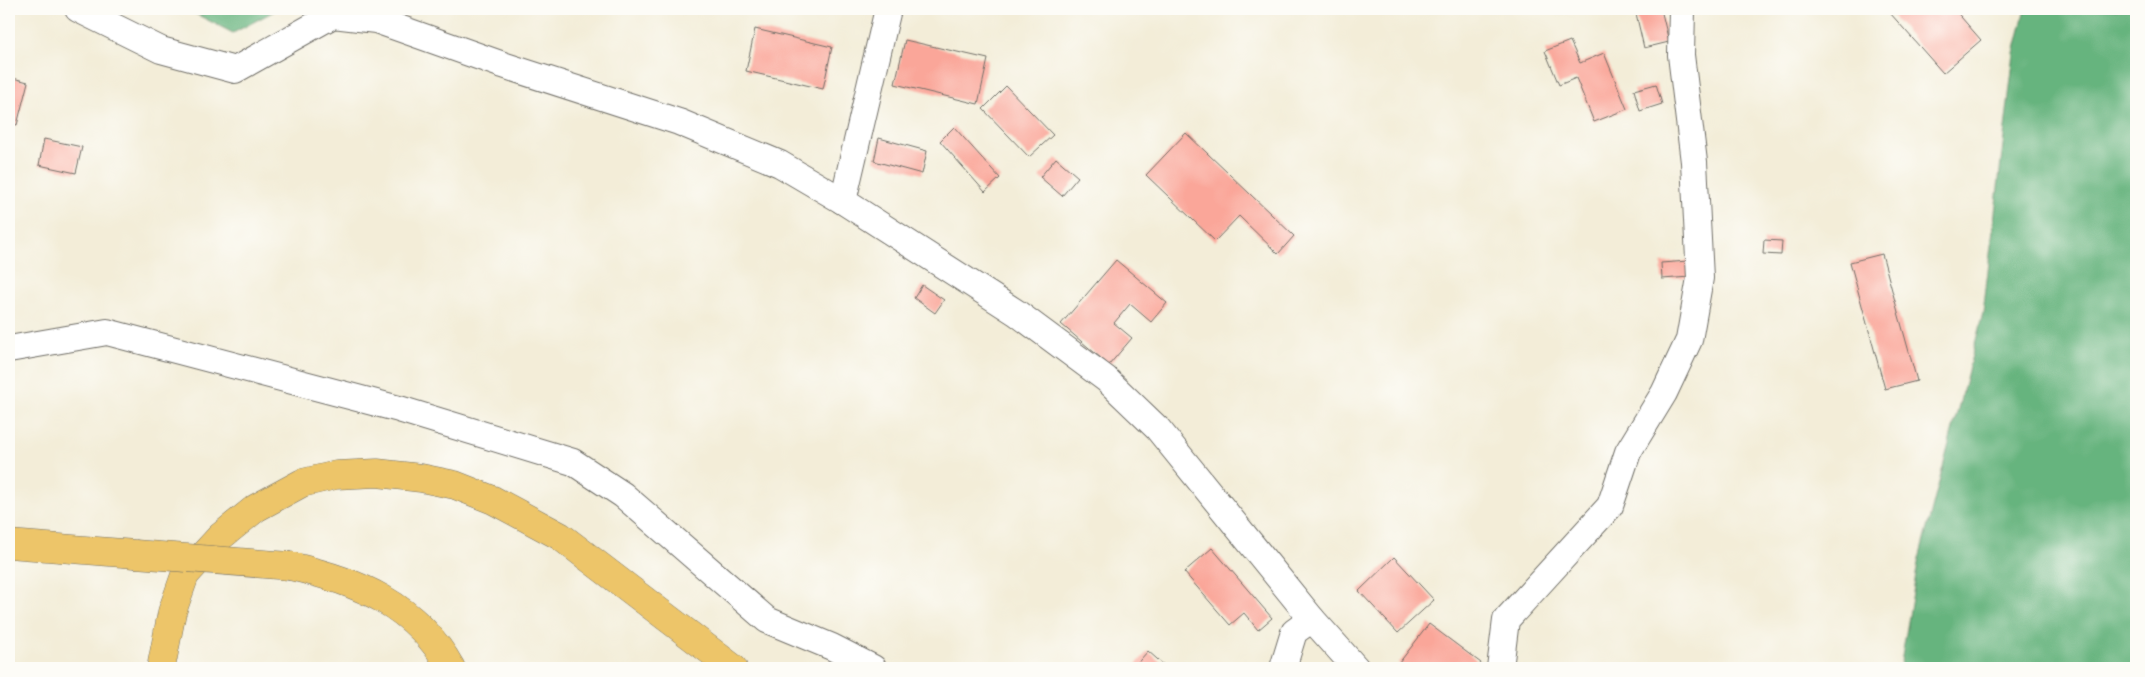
<svg xmlns="http://www.w3.org/2000/svg" width="2145" height="677" viewBox="0 0 2145 677" font-family="Vollkorn,serif">
<style>
.forest{fill:#66b47e;stroke:#487054}
.building{fill:#faa699}
.lines{fill:none;stroke-linecap:round;stroke-linejoin:round}
.street-casing{stroke:#716f68;stroke-width:28}
.highway-casing{stroke:#716f68;stroke-width:29}
.street{stroke:#fff;stroke-width:26}
.highway{stroke:#edc569;stroke-width:28}
.highway-bridge-casing{stroke:#716f68;stroke-width:29;stroke-linecap:butt}
.highway-bridge{stroke:#edc569;stroke-width:28}
</style>
<rect width="100%" height="100%" fill="#fdfcf7"/>
<filter id="ink" filterUnits="userSpaceOnUse"><feTurbulence type="fractalNoise" baseFrequency=".02" numOctaves="2"/><feDisplacementMap in="SourceGraphic" scale="10" xChannelSelector="R" yChannelSelector="G"/><feConvolveMatrix kernelMatrix="1 2 1 2 8 2 1 2 1" color-interpolation-filters="sRGB"/></filter>
<filter id="wash" filterUnits="userSpaceOnUse"><feTurbulence type="fractalNoise" baseFrequency=".0096" numOctaves="4" result="noise"/><feDisplacementMap in="SourceGraphic" scale="20" xChannelSelector="R" yChannelSelector="G"/><feGaussianBlur stdDeviation="1.12" result="paint"/><feColorMatrix in="noise" values="0 0 0 0 0 0 0 0 0 0 0 0 0 0 0 0 0 1.4 0 .05"/><feComposite in="paint" operator="in"/></filter>
<g filter="url(#wash)">
<rect width="100%" height="100%" fill="#f3edd8"/>
<g class="forest">
<polygon points="186,9 278,9 233,33"/>
<polygon points="2025,9 2136,9 2136,668 1900,668 1918,563 1983,313 2014,53"/>
</g>
<g id="blocks">
<g class="building">
<polygon points="1635,9 1661,9 1669,42 1644,48"/>
<polygon points="1894,9 1954,9 1981,40 1943,73 1890,13"/>
<polygon points="755,29 832,47 823,89 746,71"/>
<polygon points="905,40 988,59 978,104 895,84"/>
<polygon points="1570,41 1580,63 1604,53 1627,109 1594,122 1576,78 1559,85 1545,51"/>
<polygon points="9,77 28,82 17,125 9,123"/>
<polygon points="1656,84 1662,104 1640,111 1634,90"/>
<polygon points="1006,86 1053,135 1029,157 983,109"/>
<polygon points="954,127 1000,178 985,192 940,141"/>
<polygon points="1186,133 1294,236 1278,254 1239,216 1215,241 1146,175"/>
<polygon points="879,138 927,151 922,174 874,161"/>
<polygon points="44,139 82,147 76,173 39,165"/>
<polygon points="1056,158 1078,177 1062,196 1040,177"/>
<polygon points="1764,240 1782,241 1781,255 1763,254"/>
<polygon points="1882,254 1917,381 1885,389 1850,262"/>
<polygon points="1116,260 1167,303 1151,322 1130,304 1114,323 1132,338 1109,365 1061,324"/>
<polygon points="1688,261 1690,277 1662,279 1661,263"/>
<polygon points="922,285 944,300 935,313 914,298"/>
<polygon points="1212,548 1272,618 1258,630 1244,613 1230,625 1184,572"/>
<polygon points="1394,557 1434,600 1398,633 1359,591"/>
<polygon points="1429,624 1481,663 1478,668 1405,668 1399,663"/>
<polygon points="1148,651 1166,667 1165,668 1133,668"/>
</g>
</g>
</g>
<g filter="url(#ink)">
<use href="#blocks" fill-opacity="0" stroke="#716f68" stroke-width="1"/>
<g class="lines">
<defs>
<g id="street">
<polyline points="78,9 161,50 235,70 333,15 376,20 503,65 679,122 780,164 843,201 1017,313 1106,379 1158,429 1312,619 1294,632 1283,668"/>
<polyline points="843,201 888,9"/>
<polyline points="9,349 107,332 399,409 573,462 623,495 767,620 832,647 873,668"/>
<polyline points="1312,619 1356,668"/>
<polyline points="1500,668 1506,620 1610,506 1628,452 1664,393 1689,340 1700,278 1694,162 1681,55 1682,9"/>
</g>
<g id="highway">
<polyline points="9,544 135,554"/>
<path d="M290 566C358 581 416 605 451 668"/>
<polyline points="161,668 172,612 185,575 220,537 256,508 302,483 336,475 377,473 421,478 455,485 493,500 560,536 733,668"/>
</g>
</defs>
<use href="#street" class="street-casing"/>
<use href="#highway" class="highway-casing"/>
<use href="#street" class="street"/>
<use href="#highway" class="highway"/>
<defs>
<polyline id="highway-bridge" points="135,554 290,566"/>
</defs>
<use href="#highway-bridge" class="highway-bridge-casing"/>
<use href="#highway-bridge" class="highway-bridge"/>
</g>
</g>
<rect width="2145" height="677" fill="none" stroke="#fdfcf7" stroke-width="30"/>
</svg>
